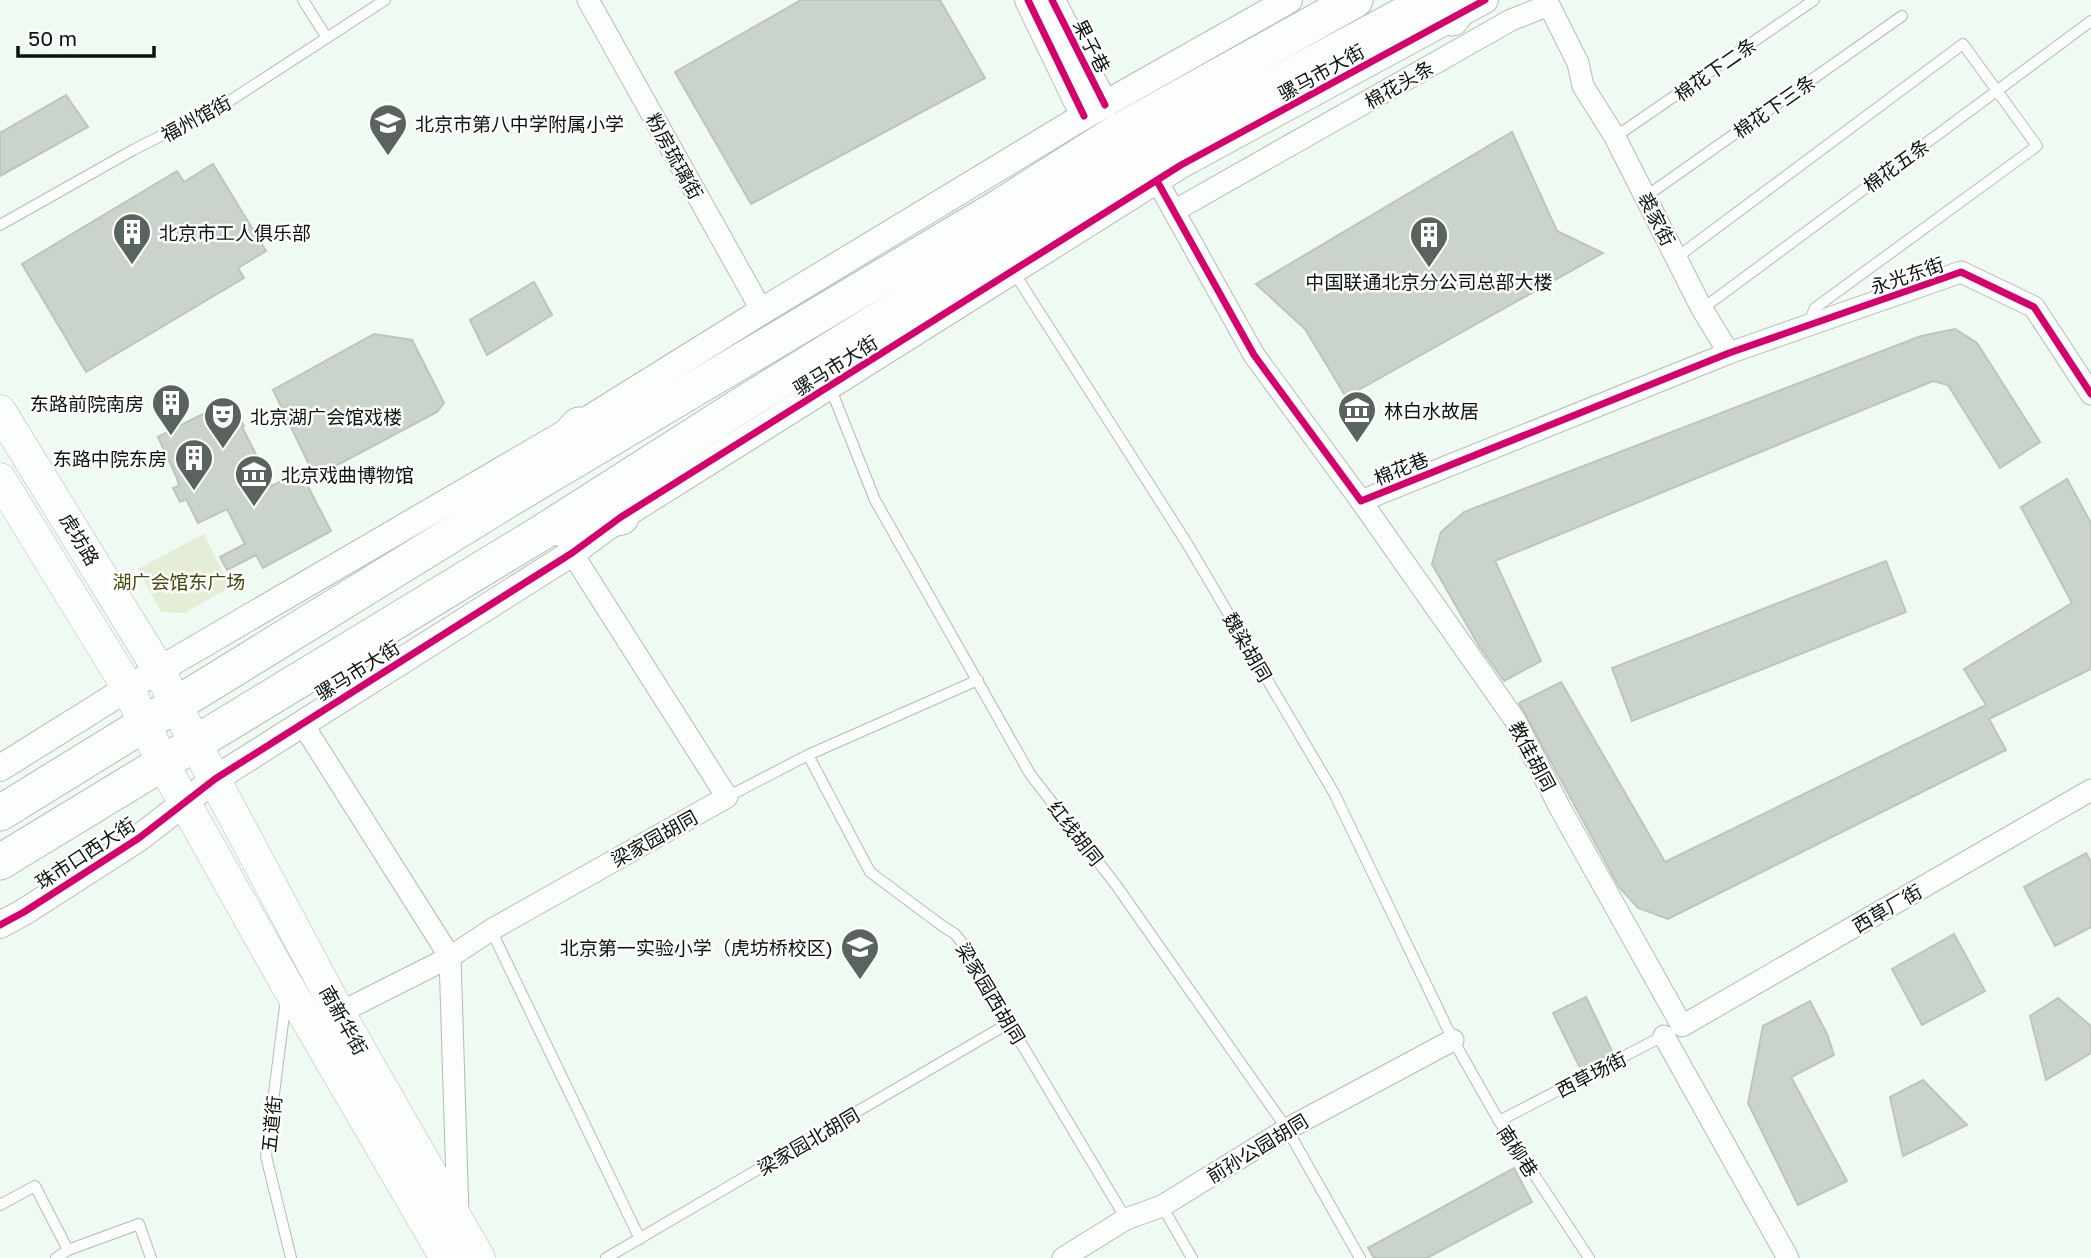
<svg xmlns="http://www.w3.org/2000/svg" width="2091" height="1258" viewBox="0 0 2091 1258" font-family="'Golos Text','Noto Sans SC',sans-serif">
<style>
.green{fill:#e6edd6}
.building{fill:#cbd4ca;stroke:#bdc5bd;stroke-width:2}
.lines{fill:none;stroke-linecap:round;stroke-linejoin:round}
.service-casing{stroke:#b2bcb5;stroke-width:12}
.minor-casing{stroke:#b2bcb5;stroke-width:23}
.tertiary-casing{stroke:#b2bcb5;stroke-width:28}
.secondary-casing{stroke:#b2bcb5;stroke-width:33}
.primary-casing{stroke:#b2bcb5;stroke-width:37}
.service{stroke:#fcfefd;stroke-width:10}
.minor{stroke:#fcfefd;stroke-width:21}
.tertiary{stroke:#fcfefd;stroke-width:26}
.secondary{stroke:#fcfefd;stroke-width:32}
.primary{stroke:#fcfefd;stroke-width:35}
.cycleway-casing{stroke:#fff;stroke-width:11}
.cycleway{stroke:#d6006c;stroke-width:7}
.labels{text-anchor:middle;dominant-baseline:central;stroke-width:5;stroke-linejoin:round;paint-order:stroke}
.street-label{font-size:19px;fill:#0b140e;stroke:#fff}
.poi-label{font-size:19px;fill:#0b140e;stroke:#fff;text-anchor:start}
.park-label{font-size:19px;fill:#48490f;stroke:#fff}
</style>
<rect width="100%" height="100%" fill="#eefaf2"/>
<polygon class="green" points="204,534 230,587 185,613 161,612 138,569"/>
<g class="building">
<polygon points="801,0 940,0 985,78 751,204 675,72"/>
<polygon points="66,95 88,127 0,176 0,133"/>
<polygon points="1512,132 1557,231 1603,253 1346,397 1305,329 1256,284"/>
<polygon points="213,164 266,251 238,268 244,278 86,372 22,264 177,171 184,182"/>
<polygon points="534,282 552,315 487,355 470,320"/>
<polygon points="1955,329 1977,343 2040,442 2000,468 1948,385 1933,381 1495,561 1541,661 1504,681 1479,646 1432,564 1441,532 1464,512 1921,336"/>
<polygon points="374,334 412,340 444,403 437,412 315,477 273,390"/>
<polygon points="228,401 235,414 237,413 244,426 242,427 272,486 300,471 331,531 263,568 256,555 227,570 220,557 245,544 227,509 198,523 186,499 180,502 173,488 179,486 177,478 158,437"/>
<polygon points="2067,479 2091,523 2091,669 1989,719 2006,750 1668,919 1638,908 1619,887 1519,703 1561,682 1665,862 1986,705 1964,669 2072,603 2021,507"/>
<polygon points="1886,561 1906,612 1632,721 1612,668"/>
<polygon points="2086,853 2091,862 2091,927 2055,946 2024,887"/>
<polygon points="1954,934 1985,991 1922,1025 1892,969"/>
<polygon points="1586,997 1613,1053 1581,1070 1553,1013"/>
<polygon points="2058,998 2091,1026 2091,1053 2046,1080 2030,1016"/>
<polygon points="1810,1001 1827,1034 1834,1055 1791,1077 1847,1181 1798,1205 1748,1103 1763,1026"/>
<polygon points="1923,1080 1967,1125 1903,1156 1890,1097"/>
<polygon points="1514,1168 1532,1202 1427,1258 1374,1258 1368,1248"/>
</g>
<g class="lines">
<defs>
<g id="service">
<polyline points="303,0 327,38"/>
<polyline points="1615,137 1814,0"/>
<polyline points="1645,197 1902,16"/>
<polyline points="0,225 133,150 228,102 385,0"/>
<polyline points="1676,258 1963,44 2037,146 1815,308 1808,325"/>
<polyline points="1013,271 1188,545 1334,793 1453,1040 1499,1121 1589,1258"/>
<polyline points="1702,309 2091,21"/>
<polyline points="830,387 875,500 1030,774 1116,885 1287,1129 1360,1258"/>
<polyline points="808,755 870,872 941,925 955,934 967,949 1009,1023 1126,1219"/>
<polyline points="727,797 808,755 978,680"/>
<polyline points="491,930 640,1239"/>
<polyline points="286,999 266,1156 291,1258"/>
<polyline points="1499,1121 1667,1034"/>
<polyline points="0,1205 35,1186 68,1250"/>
<polyline points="1162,1206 1192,1258"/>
<polyline points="56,1258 68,1250 139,1224 151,1258"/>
<polyline points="606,1258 1009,1023"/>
</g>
<g id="minor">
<polyline points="588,0 762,311"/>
<polyline points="1157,181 1254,355 1361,501 1729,353 1961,272 2034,307 2091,394"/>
<polyline points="1174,211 1511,20 1549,5 1578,63 1583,86 1615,137 1702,309 1729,353"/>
<polyline points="1361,501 1515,720 1560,808 1682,1026 2091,790"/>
<polyline points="302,723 450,957 458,1215"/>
<polyline points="339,1013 450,957 491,930 727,797 572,553"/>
<polyline points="1664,1036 1788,1258"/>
<polyline points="1063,1258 1126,1219 1162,1206 1287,1129 1453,1040"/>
</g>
<g id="tertiary">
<polyline points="1028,0 1084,116"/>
<polyline points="1052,0 1105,105"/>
<polyline points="0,768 128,688 579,425 762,311 1084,116 1289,0"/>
<polyline points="0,925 24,912 139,838 215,779 572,553 621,517 1181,165 1485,0"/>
</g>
<g id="secondary">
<polyline points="0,411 159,670 195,743 339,1013 479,1258"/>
<polyline points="0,479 128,688 163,764 288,987 446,1258"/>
</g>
<g id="primary">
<polyline points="1452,18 1465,0"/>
<polyline points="538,469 579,425"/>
<polyline points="562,529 621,517"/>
<polyline points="0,813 511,498 998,208 1116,133 1355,0"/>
<polyline points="0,862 541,533 743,404 1155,149 1431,0"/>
</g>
</defs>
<use href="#service" class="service-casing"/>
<use href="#minor" class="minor-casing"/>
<use href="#tertiary" class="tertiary-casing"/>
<use href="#secondary" class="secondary-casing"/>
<use href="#primary" class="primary-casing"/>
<use href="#service" class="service"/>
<use href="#minor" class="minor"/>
<use href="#tertiary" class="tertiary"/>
<use href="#secondary" class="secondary"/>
<use href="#primary" class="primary"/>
<defs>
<g id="cycleway">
<polyline points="1028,0 1084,116"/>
<polyline points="1052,0 1105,105"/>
<polyline points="1157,181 1254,355 1361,501 1729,353 1961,272 2034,307 2091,394"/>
<polyline points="0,925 24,912 139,838 215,779 572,553 621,517 1181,165 1485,0"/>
</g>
</defs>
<use href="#cycleway" class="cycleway-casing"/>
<use href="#cycleway" class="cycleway"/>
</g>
<defs>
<symbol id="school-pin" viewBox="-11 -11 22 30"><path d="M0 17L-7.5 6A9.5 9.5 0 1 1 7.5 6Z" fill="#5a645e" stroke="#fff"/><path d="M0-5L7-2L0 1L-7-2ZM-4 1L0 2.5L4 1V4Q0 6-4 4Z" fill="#fff"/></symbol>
<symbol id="building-pin" viewBox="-11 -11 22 30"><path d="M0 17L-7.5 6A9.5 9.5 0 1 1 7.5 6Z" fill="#5a645e" stroke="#fff"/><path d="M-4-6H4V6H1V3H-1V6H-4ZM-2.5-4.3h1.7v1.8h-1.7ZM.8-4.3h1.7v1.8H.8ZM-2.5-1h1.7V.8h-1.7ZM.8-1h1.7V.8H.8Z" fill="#fff"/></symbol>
<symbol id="museum-pin" viewBox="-11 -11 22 30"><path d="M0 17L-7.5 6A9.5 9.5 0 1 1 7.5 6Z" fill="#5a645e" stroke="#fff"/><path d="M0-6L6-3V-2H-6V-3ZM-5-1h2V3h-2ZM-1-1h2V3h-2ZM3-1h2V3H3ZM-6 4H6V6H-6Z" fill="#fff"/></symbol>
<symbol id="theatre-pin" viewBox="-11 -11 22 30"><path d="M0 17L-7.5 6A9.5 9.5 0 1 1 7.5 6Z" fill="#5a645e" stroke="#fff"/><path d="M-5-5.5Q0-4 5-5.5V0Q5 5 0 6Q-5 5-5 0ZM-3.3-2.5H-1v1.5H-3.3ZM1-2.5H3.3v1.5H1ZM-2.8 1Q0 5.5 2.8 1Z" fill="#fff"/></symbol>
</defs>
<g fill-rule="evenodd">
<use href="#school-pin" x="366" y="101" width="44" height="60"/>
<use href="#building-pin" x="110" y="210" width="44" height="60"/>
<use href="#building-pin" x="1407" y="213" width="44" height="60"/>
<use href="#building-pin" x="149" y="381" width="44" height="60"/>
<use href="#museum-pin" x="1335" y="388" width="44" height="60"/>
<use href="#theatre-pin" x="201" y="394" width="44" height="60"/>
<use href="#building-pin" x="172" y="436" width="44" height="60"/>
<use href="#museum-pin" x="232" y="452" width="44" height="60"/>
<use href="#school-pin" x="838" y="925" width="44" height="60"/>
</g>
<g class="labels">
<g class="street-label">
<text transform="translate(1092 46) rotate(63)">果子巷</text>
<text transform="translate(1715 69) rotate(-35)">棉花下二条</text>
<text transform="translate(1321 72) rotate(-29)">骡马市大街</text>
<text transform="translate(1399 84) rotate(-30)">棉花头条</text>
<text transform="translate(1774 106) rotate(-35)">棉花下三条</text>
<text transform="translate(196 118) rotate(-28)">福州馆街</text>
<text transform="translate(675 156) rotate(61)">粉房琉璃街</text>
<text transform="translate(1896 165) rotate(-36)">棉花五条</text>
<text transform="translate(1657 219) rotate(63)">裘家街</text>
<text transform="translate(1907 275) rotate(-19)">永光东街</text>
<text transform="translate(835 365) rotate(-32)">骡马市大街</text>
<text transform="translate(1401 468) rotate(-22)">棉花巷</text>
<text transform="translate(80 539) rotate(59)">虎坊路</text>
<text transform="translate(1248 647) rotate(60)">魏染胡同</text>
<text transform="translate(357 670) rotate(-32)">骡马市大街</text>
<text transform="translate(1533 756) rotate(62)">教佳胡同</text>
<text transform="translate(1076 833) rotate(52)">红线胡同</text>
<text transform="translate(654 838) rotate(-29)">梁家园胡同</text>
<text transform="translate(85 853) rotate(-33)">珠市口西大街</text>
<text transform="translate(1887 908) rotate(-30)">西草厂街</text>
<text transform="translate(991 993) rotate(59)">梁家园西胡同</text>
<text transform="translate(344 1020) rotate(61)">南新华街</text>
<text transform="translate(1591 1074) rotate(-27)">西草场街</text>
<text transform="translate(271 1124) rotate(-84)">五道街</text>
<text transform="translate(808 1141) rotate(-30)">梁家园北胡同</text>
<text transform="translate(1257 1148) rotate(-31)">前孙公园胡同</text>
<text transform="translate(1518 1151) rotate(57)">南柳巷</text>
</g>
<g class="poi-label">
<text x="415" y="123">北京市第八中学附属小学</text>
<text x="159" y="232">北京市工人俱乐部</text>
<text x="1429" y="281" text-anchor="middle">中国联通北京分公司总部大楼</text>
<text x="144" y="403" text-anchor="end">东路前院南房</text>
<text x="1384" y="410">林白水故居</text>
<text x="250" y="416">北京湖广会馆戏楼</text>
<text x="167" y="458" text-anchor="end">东路中院东房</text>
<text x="281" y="474">北京戏曲博物馆</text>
<text x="833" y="947" text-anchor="end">北京第一实验小学（虎坊桥校区)</text>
</g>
<g class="park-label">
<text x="179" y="581">湖广会馆东广场</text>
</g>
</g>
<path d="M18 46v10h136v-10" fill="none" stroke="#0b140e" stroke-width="3.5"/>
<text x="28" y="46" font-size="21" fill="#0b140e" stroke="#ffffff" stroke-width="5" paint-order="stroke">50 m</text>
</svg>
